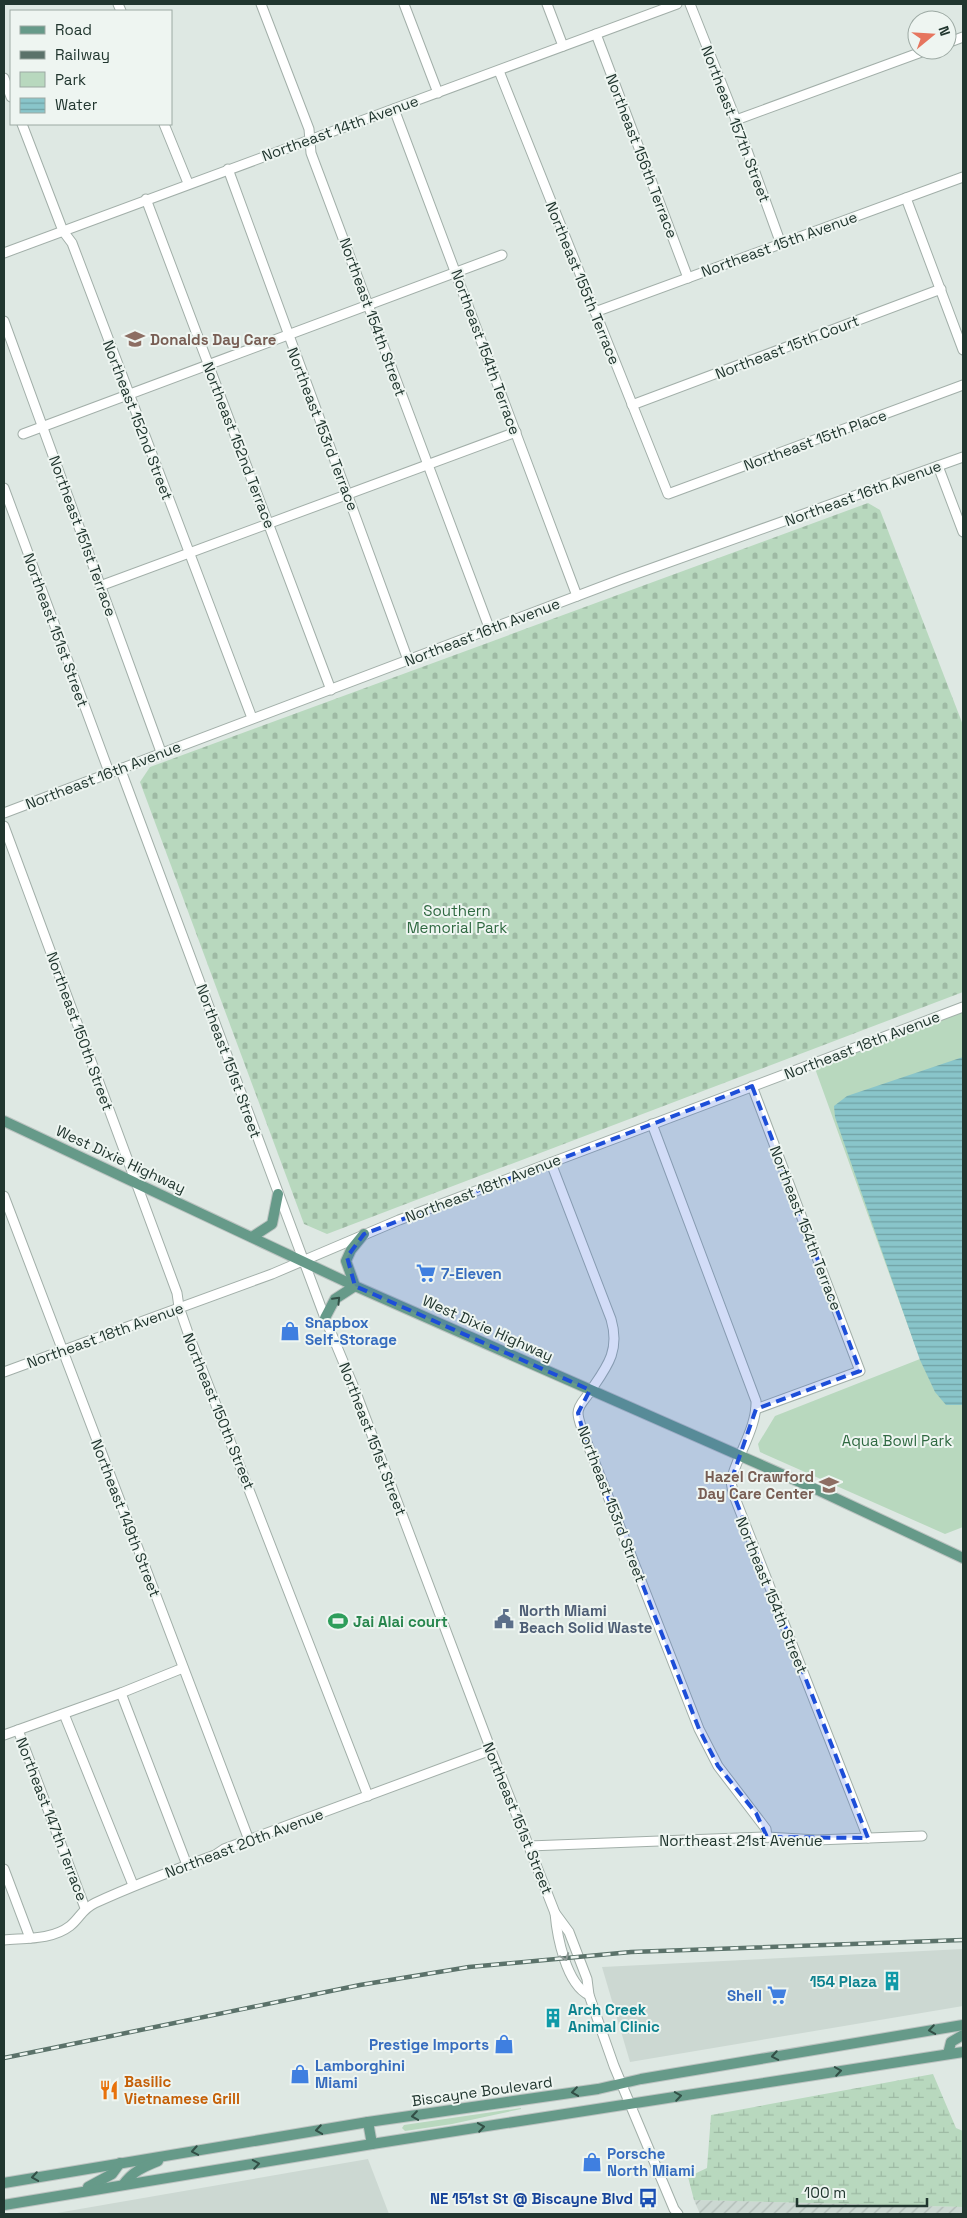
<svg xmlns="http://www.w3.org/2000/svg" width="967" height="2218" viewBox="0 0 967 2218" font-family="'Space Grotesk',sans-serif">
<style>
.built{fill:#ccd8d2}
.industrial{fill:url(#industrial-furrows)}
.green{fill:#b8d8be}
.wetland{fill:url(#wetland-marsh)}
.cemetery{fill:url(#cemetery-stones)}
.water{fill:url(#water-rules)}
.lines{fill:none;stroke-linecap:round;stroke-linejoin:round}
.minor-casing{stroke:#a2afa9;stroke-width:11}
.major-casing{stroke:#bcc3c1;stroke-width:12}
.minor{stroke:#fff;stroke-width:9}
.major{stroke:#669a89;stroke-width:10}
.rail-casing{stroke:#5b726a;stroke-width:4.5}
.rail{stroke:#eef5f1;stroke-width:2.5;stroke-dasharray:8;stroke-linecap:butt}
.oneway{stroke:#324f46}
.oneway2{stroke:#909a97}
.marked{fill:#1d4ed8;fill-opacity:0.2;stroke:#1d4ed8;stroke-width:4;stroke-dasharray:10 6;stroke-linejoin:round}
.labels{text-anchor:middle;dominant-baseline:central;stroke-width:4;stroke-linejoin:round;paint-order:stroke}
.street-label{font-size:15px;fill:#21362f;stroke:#eef5f1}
.education-label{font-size:15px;font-weight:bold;fill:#785e54;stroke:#eef5f1;text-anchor:start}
.park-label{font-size:15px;fill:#2f6941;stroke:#eef5f1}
.shop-label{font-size:15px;font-weight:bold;fill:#366cbe;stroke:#eef5f1;text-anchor:start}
.service-label{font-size:15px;font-weight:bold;fill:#4e5e75;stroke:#eef5f1;text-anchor:start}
.leisure-label{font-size:15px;font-weight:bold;fill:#27864d;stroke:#eef5f1;text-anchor:start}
.culture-label{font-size:15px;font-weight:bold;fill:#0d838f;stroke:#eef5f1;text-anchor:end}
.food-label{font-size:15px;font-weight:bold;fill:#c56008;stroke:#eef5f1;text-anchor:start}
.transit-label{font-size:15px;font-weight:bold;fill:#164399;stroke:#eef5f1;text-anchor:end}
</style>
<defs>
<pattern id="industrial-furrows" width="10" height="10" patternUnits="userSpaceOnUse" patternTransform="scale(1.25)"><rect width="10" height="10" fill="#ccd8d2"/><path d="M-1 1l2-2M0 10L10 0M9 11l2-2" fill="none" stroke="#afbab5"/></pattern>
<pattern id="wetland-marsh" width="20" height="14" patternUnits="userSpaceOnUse" patternTransform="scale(1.25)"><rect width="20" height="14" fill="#b8d8be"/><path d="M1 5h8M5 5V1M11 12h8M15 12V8" fill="none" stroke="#9ebaa4"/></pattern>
<pattern id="cemetery-stones" width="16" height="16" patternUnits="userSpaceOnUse" patternTransform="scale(1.25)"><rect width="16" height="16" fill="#b8d8be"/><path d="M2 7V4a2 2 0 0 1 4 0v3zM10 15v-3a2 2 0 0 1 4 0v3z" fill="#9ebaa4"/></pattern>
<pattern id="water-rules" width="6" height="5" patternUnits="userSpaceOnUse" patternTransform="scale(1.25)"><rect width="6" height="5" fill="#89c5ca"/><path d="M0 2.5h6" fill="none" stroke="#70a1a4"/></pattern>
</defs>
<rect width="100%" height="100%" fill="#dee8e3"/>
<g class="built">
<polygon points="963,1949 963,2006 630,2062 602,1967"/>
<polygon points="368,2159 389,2214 51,2214"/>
</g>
<polygon class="industrial" points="694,2200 963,2207 963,2214 700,2214"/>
<g class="green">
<polygon points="963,1007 963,1527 945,1534 760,1452 758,1444 775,1416 920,1359 813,1063"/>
<polygon points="521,2108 521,2109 452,2124 405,2131 402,2128 404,2125"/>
</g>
<polygon class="wetland" points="933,2074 956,2128 963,2131 963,2207 694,2200 688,2177 707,2168 711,2115"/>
<polygon class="cemetery" points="868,503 880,510 963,725 963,992 327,1234 304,1224 140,782 150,767"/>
<polygon class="water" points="963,1057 963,1405 946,1405 935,1392 920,1360 835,1117 834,1106 847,1096"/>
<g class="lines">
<defs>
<g id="minor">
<polyline points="118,4 121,11"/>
<polyline points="261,4 309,129 311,153 490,630"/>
<polyline points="404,4 438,93"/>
<polyline points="547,4 563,46"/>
<polyline points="690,4 736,120 781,244"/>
<polyline points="596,34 688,278"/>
<polyline points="947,43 963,37"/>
<polyline points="499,71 668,494 963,385"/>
<polyline points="4,78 11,97"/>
<polyline points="394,109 577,596"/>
<polyline points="736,120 927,50"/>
<polyline points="22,124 63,231 72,243 252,718"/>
<polyline points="164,124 188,183"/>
<polyline points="228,169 408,660"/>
<polyline points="906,198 963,350"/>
<polyline points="146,199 331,690"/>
<polyline points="4,253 677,4"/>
<polyline points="595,312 963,177"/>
<polyline points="4,321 161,752"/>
<polyline points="632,405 941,289"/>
<polyline points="23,434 502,255"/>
<polyline points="938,466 963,532"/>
<polyline points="4,488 109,772"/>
<polyline points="100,586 516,432"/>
<polyline points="120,768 325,1318 355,1390 491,1750 555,1913 569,1932 587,1979 589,1995 614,2066 674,2209 678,2214"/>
<polyline points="4,813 622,579 963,457"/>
<polyline points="4,826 177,1293 179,1307 188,1333 368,1796"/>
<polyline points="752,1086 860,1371 756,1409"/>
<path d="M652 1124 756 1401C757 1425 740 1451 733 1474L731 1481 733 1493 868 1838"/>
<path d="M551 1163 611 1319C621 1353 605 1369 587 1396 584 1400 578 1406 578 1413 578 1420 582 1428 584 1435L699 1729 718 1766 766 1829 767 1837"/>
<polyline points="4,1196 249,1840"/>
<polyline points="4,1372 272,1274 399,1220 963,1007"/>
<polyline points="121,1693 187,1865"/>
<polyline points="64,1714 133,1885"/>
<polyline points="18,1730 85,1908"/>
<polyline points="4,1735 121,1693 183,1668"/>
<polyline points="529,1846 767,1837 816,1840 922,1836"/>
<polyline points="4,1869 30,1938"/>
<path d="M555 1913C557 1936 566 1984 589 1995"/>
<path d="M4 1940C25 1938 52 1940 70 1926 80 1918 82 1909 95 1903 134 1885 174 1870 215 1855L224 1849 491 1750"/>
</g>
<g id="major">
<polyline points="4,1121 355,1286 820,1491 963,1558"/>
<polyline points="252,1237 272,1224 278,1194"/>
<polyline points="355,1286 346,1261 351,1250 364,1234"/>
<polyline points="325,1318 335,1299 355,1286"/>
<polyline points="948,2054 951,2042 963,2035"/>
<polyline points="368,2122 372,2144"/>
<polyline points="4,2183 368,2122 598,2089 641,2079 963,2025"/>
<path d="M123 2185C132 2172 143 2167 158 2161"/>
<polyline points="88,2187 112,2174 120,2163"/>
<polyline points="4,2205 372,2144 963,2052"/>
</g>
</defs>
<use href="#minor" class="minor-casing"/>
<use href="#major" class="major-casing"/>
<use href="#minor" class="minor"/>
<use href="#major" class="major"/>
<defs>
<polyline id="rail" points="4,2058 360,1985 469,1967 631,1952 963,1940"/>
</defs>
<use href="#rail" class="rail-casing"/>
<use href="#rail" class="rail"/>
</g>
<defs><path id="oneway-chevron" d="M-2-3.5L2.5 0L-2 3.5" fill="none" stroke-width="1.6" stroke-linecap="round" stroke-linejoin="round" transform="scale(1.25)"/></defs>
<g class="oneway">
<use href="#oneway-chevron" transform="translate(337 1300) rotate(-46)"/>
<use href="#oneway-chevron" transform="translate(932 2030) rotate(171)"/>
<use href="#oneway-chevron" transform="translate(775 2056) rotate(170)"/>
<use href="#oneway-chevron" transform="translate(838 2071) rotate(-9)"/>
<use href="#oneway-chevron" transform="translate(575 2092) rotate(172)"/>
<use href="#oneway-chevron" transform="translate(678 2096) rotate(-9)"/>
<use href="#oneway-chevron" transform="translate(415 2116) rotate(172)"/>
<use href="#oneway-chevron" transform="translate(481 2127) rotate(-9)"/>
<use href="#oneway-chevron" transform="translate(319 2130) rotate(171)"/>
<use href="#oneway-chevron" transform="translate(195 2151) rotate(170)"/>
<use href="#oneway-chevron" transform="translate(256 2164) rotate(-9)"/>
<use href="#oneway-chevron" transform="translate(35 2177) rotate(171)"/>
</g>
<use class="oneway2" href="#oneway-chevron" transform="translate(565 1957) rotate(69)"/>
<path class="marked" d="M752 1086 860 1371 756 1409 731 1481 733 1493 868 1838 767 1837 756 1813 718 1766 699 1729 584 1435 578 1413 590 1390 355 1286 347 1257 364 1234Z"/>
<defs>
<symbol id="school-bare" viewBox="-9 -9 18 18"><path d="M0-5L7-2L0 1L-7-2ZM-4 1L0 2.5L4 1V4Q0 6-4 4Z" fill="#8d6e63" stroke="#eef5f1" stroke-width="2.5" paint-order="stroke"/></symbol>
<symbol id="supermarket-bare" viewBox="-9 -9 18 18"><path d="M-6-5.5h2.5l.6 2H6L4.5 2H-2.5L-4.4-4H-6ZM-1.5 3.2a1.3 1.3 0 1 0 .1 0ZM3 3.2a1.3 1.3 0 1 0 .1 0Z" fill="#3f7fe0" stroke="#eef5f1" stroke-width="2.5" paint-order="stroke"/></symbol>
<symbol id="shop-bare" viewBox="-9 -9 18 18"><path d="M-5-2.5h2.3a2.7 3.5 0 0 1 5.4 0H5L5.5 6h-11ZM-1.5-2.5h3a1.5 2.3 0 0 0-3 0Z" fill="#3f7fe0" stroke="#eef5f1" stroke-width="2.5" paint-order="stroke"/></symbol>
<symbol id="civic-bare" viewBox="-9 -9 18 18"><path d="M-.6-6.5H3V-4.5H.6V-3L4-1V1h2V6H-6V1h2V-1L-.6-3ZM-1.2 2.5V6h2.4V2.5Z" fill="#5c6f8a" stroke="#eef5f1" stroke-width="2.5" paint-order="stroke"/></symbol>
<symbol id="stadium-bare" viewBox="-9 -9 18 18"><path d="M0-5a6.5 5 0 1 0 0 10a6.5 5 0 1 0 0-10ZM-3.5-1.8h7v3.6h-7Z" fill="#2e9e5b" stroke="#eef5f1" stroke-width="2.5" paint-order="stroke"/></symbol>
<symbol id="building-bare" viewBox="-9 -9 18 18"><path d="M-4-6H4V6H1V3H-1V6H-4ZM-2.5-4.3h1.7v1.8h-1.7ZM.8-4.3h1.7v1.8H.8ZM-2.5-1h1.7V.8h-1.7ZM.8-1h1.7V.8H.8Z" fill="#0f9aa8" stroke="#eef5f1" stroke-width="2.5" paint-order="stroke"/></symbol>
<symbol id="restaurant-bare" viewBox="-9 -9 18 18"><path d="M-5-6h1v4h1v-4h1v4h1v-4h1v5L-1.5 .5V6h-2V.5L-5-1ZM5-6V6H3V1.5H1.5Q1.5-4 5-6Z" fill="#e8710a" stroke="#eef5f1" stroke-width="2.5" paint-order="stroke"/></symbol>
<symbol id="bus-bare" viewBox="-9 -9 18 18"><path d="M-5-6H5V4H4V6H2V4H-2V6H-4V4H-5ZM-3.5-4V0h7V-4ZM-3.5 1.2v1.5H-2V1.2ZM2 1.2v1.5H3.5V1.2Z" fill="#1a4fb4" stroke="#eef5f1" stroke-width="2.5" paint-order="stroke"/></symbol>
</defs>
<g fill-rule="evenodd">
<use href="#school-bare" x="121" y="325" width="28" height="28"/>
<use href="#supermarket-bare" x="412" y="1259" width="28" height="28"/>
<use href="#shop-bare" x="276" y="1317" width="28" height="28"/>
<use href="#school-bare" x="815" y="1471" width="28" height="28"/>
<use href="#civic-bare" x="490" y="1605" width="28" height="28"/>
<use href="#stadium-bare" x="324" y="1607" width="28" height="28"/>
<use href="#building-bare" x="878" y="1967" width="28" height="28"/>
<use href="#supermarket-bare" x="763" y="1981" width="28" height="28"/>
<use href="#building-bare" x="539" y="2004" width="28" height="28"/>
<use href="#shop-bare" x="490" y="2030" width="28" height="28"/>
<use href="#shop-bare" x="286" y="2060" width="28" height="28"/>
<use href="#restaurant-bare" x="95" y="2076" width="28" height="28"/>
<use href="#shop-bare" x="578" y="2148" width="28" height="28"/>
<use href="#bus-bare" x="634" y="2184" width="28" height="28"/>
</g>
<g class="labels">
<g class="street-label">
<text transform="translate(736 124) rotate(69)">Northeast 157th Street</text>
<text transform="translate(340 128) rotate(-20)">Northeast 14th Avenue</text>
<text transform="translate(642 156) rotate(69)">Northeast 156th Terrace</text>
<text transform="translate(779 244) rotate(-20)">Northeast 15th Avenue</text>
<text transform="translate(583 283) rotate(68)">Northeast 155th Terrace</text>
<text transform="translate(373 317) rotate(70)">Northeast 154th Street</text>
<text transform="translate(787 347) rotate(-21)">Northeast 15th Court</text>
<text transform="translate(486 352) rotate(70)">Northeast 154th Terrace</text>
<text transform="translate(138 420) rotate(69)">Northeast 152nd Street</text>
<text transform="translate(323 429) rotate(69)">Northeast 153rd Terrace</text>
<text transform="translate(815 440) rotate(-20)">Northeast 15th Place</text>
<text transform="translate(239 445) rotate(69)">Northeast 152nd Terrace</text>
<text transform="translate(863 493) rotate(-20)">Northeast 16th Avenue</text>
<text transform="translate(83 536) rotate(70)">Northeast 151st Terrace</text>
<text transform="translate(56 630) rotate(70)">Northeast 151st Street</text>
<text transform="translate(482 632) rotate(-21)">Northeast 16th Avenue</text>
<text transform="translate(103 775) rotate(-21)">Northeast 16th Avenue</text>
<text transform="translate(80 1031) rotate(70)">Northeast 150th Street</text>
<text transform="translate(862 1045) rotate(-21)">Northeast 18th Avenue</text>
<text transform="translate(229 1061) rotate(70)">Northeast 151st Street</text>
<text transform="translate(121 1159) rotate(25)">West Dixie Highway</text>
<text transform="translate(483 1188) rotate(-21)">Northeast 18th Avenue</text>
<text transform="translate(806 1228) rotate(69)">Northeast 154th Terrace</text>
<text transform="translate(488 1328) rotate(24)">West Dixie Highway</text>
<text transform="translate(105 1335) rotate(-20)">Northeast 18th Avenue</text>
<text transform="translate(219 1411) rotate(68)">Northeast 150th Street</text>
<text transform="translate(373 1439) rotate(69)">Northeast 151st Street</text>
<text transform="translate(612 1504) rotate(69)">Northeast 153rd Street</text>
<text transform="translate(126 1518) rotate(69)">Northeast 149th Street</text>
<text transform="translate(772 1595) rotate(68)">Northeast 154th Street</text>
<text transform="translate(518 1818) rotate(68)">Northeast 151st Street</text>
<text transform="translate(52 1819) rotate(69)">Northeast 147th Terrace</text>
<text x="741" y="1840">Northeast 21st Avenue</text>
<text transform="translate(244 1843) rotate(-21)">Northeast 20th Avenue</text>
<text transform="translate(482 2091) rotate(-8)">Biscayne Boulevard</text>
</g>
<g class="education-label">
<text x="150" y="339">Donalds Day Care</text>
<text x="814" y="1476" text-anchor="end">Hazel Crawford<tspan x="814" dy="17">Day Care Center</tspan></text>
</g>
<g class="park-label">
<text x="457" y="910">Southern<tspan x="457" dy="17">Memorial Park</tspan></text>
<text x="897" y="1440">Aqua Bowl Park</text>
</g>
<g class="shop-label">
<text x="441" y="1273">7-Eleven</text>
<text x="305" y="1322">Snapbox<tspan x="305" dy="17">Self-Storage</tspan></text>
<text x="762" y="1995" text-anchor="end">Shell</text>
<text x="489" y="2044" text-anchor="end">Prestige Imports</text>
<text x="315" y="2065">Lamborghini<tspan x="315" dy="17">Miami</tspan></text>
<text x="607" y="2153">Porsche<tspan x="607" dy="17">North Miami</tspan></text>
</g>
<g class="service-label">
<text x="519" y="1610">North Miami<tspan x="519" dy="17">Beach Solid Waste</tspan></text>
</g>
<g class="leisure-label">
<text x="353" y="1621">Jai Alai court</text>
</g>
<g class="culture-label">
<text x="877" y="1981">154 Plaza</text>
<text x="568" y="2009" text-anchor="start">Arch Creek<tspan x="568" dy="17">Animal Clinic</tspan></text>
</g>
<g class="food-label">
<text x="124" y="2081">Basilic<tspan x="124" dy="17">Vietnamese Grill</tspan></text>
</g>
<g class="transit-label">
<text x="633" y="2198">NE 151st St @ Biscayne Blvd</text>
</g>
</g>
<rect width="967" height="2218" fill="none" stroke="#21362f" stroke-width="10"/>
<rect x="10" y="10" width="162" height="115" fill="#eef5f1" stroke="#9ca9a3"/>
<rect x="20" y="26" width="25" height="8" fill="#669a89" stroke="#9ca9a3"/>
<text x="55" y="35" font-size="15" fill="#21362f">Road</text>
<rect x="20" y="51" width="25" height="8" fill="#5b726a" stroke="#9ca9a3"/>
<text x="55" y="60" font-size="15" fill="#21362f">Railway</text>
<rect x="20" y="72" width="25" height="15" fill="#b8d8be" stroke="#9ca9a3"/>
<text x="55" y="85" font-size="15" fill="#21362f">Park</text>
<rect x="20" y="98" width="25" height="15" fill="url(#water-rules)" stroke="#9ca9a3"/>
<text x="55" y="110" font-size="15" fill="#21362f">Water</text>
<g transform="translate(932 35) rotate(72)"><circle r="24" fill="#eef5f1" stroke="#9ca9a3"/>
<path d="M0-4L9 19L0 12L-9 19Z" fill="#e6755e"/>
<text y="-8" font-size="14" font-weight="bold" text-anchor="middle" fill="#21362f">N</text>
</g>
<path d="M797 2198v8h130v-8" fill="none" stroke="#21362f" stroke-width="2.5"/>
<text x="804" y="2198" font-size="15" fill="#21362f" stroke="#eef5f1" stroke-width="4" paint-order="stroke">100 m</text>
</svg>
